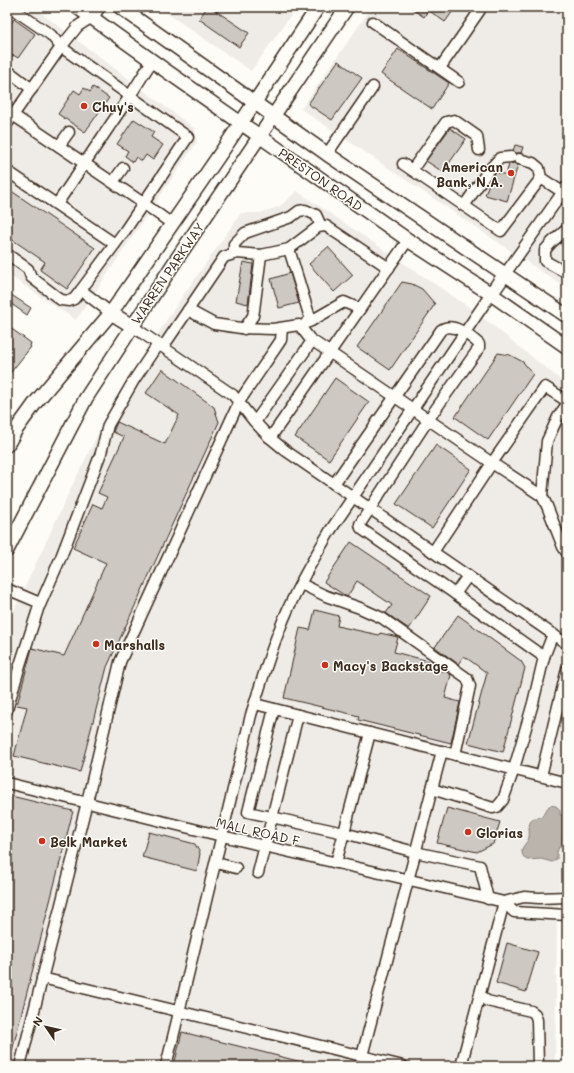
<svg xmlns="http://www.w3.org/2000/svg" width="574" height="1073" viewBox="0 0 574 1073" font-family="Mali,sans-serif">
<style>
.built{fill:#efece7}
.water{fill:#bbb4ad;stroke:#887d74}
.building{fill:#cdc8c2;stroke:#3b2a1e}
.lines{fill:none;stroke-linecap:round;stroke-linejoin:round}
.minor-casing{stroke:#3b2a1e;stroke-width:13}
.major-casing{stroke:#3b2a1e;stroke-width:16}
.minor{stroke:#fdfcf7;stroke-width:10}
.major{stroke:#fdfcf7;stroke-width:13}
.poi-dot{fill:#c8321e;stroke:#fdfcf7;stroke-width:1.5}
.labels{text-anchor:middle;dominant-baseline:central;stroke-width:3;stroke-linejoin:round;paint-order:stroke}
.poi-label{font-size:13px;font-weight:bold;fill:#3b2a1e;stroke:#fdfcf7;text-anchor:start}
.street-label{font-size:13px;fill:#3b2a1e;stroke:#fdfcf7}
</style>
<rect width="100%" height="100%" fill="#fdfcf7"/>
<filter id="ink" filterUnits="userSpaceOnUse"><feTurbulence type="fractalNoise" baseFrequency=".025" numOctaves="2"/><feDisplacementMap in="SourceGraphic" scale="8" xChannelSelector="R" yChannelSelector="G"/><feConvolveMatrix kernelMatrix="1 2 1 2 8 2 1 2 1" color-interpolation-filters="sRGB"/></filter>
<g filter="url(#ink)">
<g class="built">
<polygon points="7,7 33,7 195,129 197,142 76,320 7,274"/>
<polygon points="158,7 297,7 251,71"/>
<polygon points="372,7 567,7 567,289 301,109"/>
<polygon points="297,191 476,312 567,385 567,787 557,924 555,1066 7,1066 7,625 73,484 108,414 171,313 241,213 261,213 280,206"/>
</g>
<path class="water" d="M549 806C556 804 561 808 560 815H563L562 847H559L557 852V859L552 862 541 859 527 860C524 858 522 855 522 852 521 846 528 843 529 837 530 830 527 826 532 819L542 816Z"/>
<g class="building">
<polygon points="207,7 210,7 249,33 239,47 199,19"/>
<polygon points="409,7 448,7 453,11 445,22 428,10 424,17"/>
<polygon points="14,19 35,34 18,58 13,55 7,64 7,30"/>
<polygon points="398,49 449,83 432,109 381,74"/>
<polygon points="338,61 362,78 332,120 308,104"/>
<polygon points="93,87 109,98 85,132 58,114 74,90 80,94 84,88 90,92"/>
<polygon points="134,119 154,132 151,137 163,145 153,160 146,155 142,161 136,157 133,162 125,156 128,151 117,144"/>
<polygon points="450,128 466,139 443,172 426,161"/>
<polygon points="515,145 523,147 521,153 516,153 513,151"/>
<polygon points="514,163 518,165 507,201 485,195 490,180 493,175 496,172 506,175 509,164"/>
<polygon points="7,188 95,248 67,289 40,270 45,262 7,236"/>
<polygon points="567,238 567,251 560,243"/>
<polygon points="328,247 353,275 334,292 309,264"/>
<polygon points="243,262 253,264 248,304 236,301"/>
<polygon points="290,273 299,303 279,308 271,279"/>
<polygon points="402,282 412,284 422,289 435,304 390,370 357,347"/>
<polygon points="7,292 31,308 27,315 7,301"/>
<polygon points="9,327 31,343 30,346 31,347 7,377 7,330"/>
<polygon points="498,353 510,355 523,362 533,374 488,440 455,417"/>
<polygon points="162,369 214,407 219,422 107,667 80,772 14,756 27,707 17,705 32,648 64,656 106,563 73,548 93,504 102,508 107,497 98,493 124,437 113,432 117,422 165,444 179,415 146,393"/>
<polygon points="335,378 369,402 329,460 295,437"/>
<polygon points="436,445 471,469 432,528 396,504"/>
<polygon points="351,542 431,596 409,629 386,613 392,605 357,581 347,597 324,582"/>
<polygon points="315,610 339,616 337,626 379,635 380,633 398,637 394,652 433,662 430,670 445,671 451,675 445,698 460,702 451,743 358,720 359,716 284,698 300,628 310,630"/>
<polygon points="458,615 521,661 525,668 503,752 468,743 487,673 464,656 458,664 435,647"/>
<polygon points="7,795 73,811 9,1063 7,1063 7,871 10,859 7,858"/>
<polygon points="447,808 500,822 493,844 477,852 437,843"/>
<polygon points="149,832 195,844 200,853 197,871 142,857"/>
<polygon points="507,943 538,952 526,992 496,983"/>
<polygon points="182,1032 310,1064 310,1066 174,1066"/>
</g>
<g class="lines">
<defs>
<g id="minor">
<polyline points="10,7 51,35 61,47 188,137 124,232 81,290 111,313"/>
<polyline points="373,22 459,82"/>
<polyline points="440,68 480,10"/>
<polyline points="7,70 32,89"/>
<polyline points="7,111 143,203 172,224"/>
<polyline points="7,124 61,47 78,26 92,17"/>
<polyline points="59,146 69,132"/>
<polyline points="327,154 373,87"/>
<polyline points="519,159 533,163 539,168 541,178"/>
<polyline points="403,164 501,231 541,178 567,195"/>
<polyline points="412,170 446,122 454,120 477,136 479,150"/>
<polyline points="7,171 115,244"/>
<polyline points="113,182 123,168"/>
<polyline points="57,204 130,96 152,61"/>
<polyline points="464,206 488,171 500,158 511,157"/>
<polyline points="567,229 552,242 545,250 545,261 567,273"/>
<polyline points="289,249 311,321"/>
<polyline points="7,254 28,269 31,277 61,300 69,301 74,299 81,290"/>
<polyline points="234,254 234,244 245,233 291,217 299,211 305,210 316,215 321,226"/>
<polyline points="505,274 567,186"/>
<polyline points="188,310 214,324 241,328 273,329 299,325 310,339 492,463 542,496 547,506 563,547 567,553"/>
<polyline points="306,323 311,321 344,302 360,309"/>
<polyline points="132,326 233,395 253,420 269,437 286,451 567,644"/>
<polyline points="244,329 253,316 254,310 261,255"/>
<polyline points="163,347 224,257 237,253 261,255 289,249 318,227 326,226 389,268"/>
<polyline points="255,422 312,341"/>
<polyline points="269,437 273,434 408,240"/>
<path d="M334 484 441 330C453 321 470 336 479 344V348L428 420 360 524 361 528 363 530 455 594 544 657 533 703 514 769 503 800 497 807 493 808 432 789"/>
<polyline points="542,496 547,441 558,417 567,404"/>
<polyline points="433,552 492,463 545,387 567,401"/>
<polyline points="301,584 326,596 360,608 382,618 467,678 470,686 455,755"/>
<polyline points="7,589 40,603 20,665 7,710"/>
<polyline points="455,594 468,576"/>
<polyline points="40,605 61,557 101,453 108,425 134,380 158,344"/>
<polyline points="544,657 553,634"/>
<polyline points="255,704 567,783"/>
<polyline points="274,709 248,812 344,833 415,852 480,866 488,899"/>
<polyline points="541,776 567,669"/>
<polyline points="7,783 222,836 504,902 524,897 539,898 567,897"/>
<polyline points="216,863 236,868"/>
<polyline points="336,863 370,733"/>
<polyline points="258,873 298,715"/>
<polyline points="504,902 514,912 567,915"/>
<polyline points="42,978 403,1066"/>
<polyline points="480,995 487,1001 531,1011 535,1014 537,1020 538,1066"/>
<polyline points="362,1056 442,751"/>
<polyline points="20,1066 87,802 120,662 239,402 281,340 282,328"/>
<path d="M166 1066 251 715C260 687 268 658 279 631 292 596 311 563 330 531L491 294"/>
<polyline points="461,1066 504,902"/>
</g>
<g id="major">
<polyline points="77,7 165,70 408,240 491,294 567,347"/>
<polyline points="120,7 327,154 567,316"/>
<polyline points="92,17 98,7"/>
<polyline points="491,294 505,274"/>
<polyline points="111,313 132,326"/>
<polyline points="7,445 15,431 36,402 111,313 229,141 318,7"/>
<polyline points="7,550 86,398 176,260 347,7"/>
</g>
</defs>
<use href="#minor" class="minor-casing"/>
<use href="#major" class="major-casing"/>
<use href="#minor" class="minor"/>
<use href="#major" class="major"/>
</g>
</g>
<g class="poi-dot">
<circle cx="84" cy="106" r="4"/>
<circle cx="511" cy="173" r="4"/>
<circle cx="96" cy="644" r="4"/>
<circle cx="325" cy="665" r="4"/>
<circle cx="468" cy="832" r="4"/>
<circle cx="42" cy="841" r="4"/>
</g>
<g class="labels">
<g class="poi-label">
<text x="92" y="106">Chuy's</text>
<text x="503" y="166" text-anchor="end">American<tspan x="503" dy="15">Bank, N.A.</tspan></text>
<text x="104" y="644">Marshalls</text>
<text x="333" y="665">Macy's Backstage</text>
<text x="476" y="832">Glorias</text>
<text x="50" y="841">Belk Market</text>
</g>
<g class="street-label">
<text transform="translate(321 179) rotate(35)">PRESTON ROAD</text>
<text transform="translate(167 273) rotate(-56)">WARREN PARKWAY</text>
<text transform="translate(258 831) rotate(13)">MALL ROAD F</text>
</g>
</g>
<rect width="574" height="1073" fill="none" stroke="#fdfcf7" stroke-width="24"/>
<rect x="12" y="12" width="550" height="1049" fill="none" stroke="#3b2a1e" stroke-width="1.5" filter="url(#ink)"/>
<g transform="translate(46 1027) rotate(304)" stroke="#fdfcf7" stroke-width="3" paint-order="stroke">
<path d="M0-3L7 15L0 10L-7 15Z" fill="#3b2a1e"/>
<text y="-6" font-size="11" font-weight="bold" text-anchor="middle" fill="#3b2a1e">N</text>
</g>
</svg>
